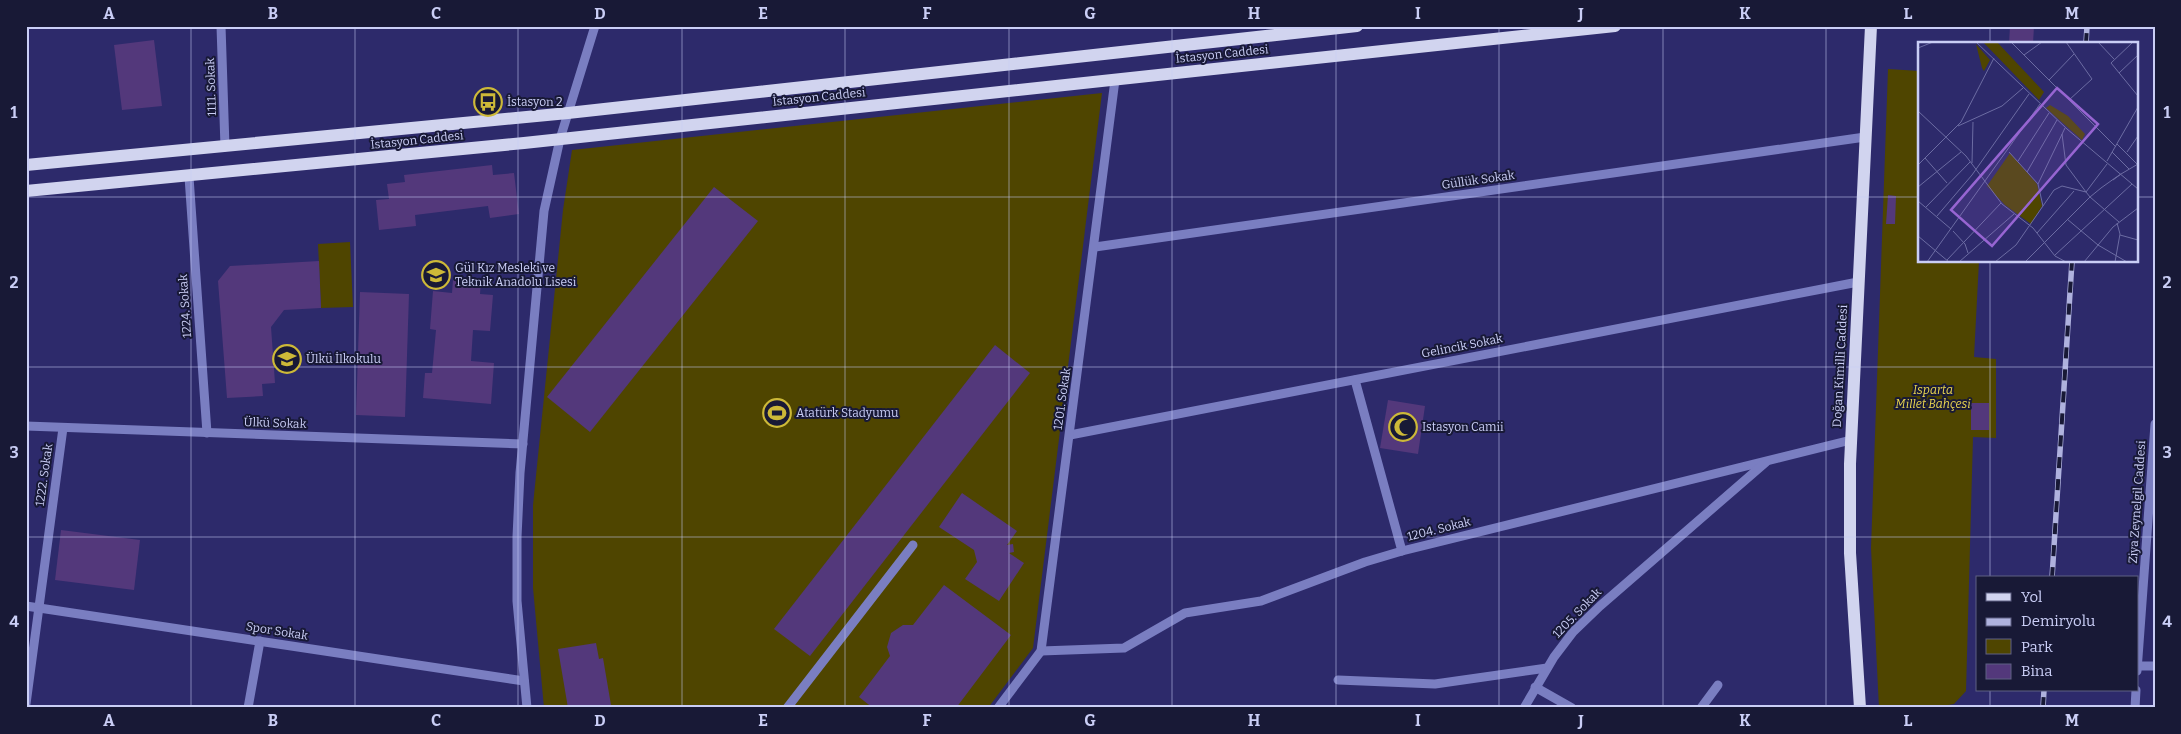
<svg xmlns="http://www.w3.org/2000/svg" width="2181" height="734" viewBox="0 0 2181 734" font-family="Bitter,serif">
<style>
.green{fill:#4f4500}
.building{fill:#53387b}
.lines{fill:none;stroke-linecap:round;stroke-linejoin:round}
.minor{stroke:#7a7ec1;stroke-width:9}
.major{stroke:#d1d4ef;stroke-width:12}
.rail-casing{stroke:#afb2de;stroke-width:5.5}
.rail{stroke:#181936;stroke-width:4;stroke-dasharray:11;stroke-linecap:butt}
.grid{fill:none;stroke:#cacef6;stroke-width:1;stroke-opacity:0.55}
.labels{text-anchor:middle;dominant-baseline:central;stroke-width:4;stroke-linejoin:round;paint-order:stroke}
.street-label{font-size:12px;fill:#cacef6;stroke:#181936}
.poi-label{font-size:12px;fill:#cacef6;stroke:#181936;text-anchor:start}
.park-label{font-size:12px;font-style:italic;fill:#edd850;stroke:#181936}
.inset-road{fill:none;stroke:#6c6ca3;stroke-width:1}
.view{fill:#9765d2;fill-opacity:0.15;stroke:#9765d2;stroke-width:2.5}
.inset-edge{fill:none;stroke:#cacef6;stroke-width:2.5}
.neatline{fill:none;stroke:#cacef6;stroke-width:2}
.grid-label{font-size:16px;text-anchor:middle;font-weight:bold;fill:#cacef6}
</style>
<rect width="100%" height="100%" fill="#2d2a6b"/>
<g class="green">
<polygon points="1888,69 1920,71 1920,261 1979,261 1974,357 1996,359 1996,438 1973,437 1966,691 1954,704 1930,708 1879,708 1871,548"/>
<polygon points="1102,93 1033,648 988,708 544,708 533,588 533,505 563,210 572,150"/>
<polygon points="350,242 353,307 321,308 318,244"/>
</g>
<g class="building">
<polygon points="2010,26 2034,26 2033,44 2009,44"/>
<polygon points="154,40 162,106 122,110 114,45"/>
<polygon points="492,165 493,175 514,173 519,214 490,218 488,206 415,215 416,226 379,230 376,200 389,199 387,184 405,182 404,175"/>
<polygon points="714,187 758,221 590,432 547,397"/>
<polygon points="1888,195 1896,196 1895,224 1886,224"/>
<polygon points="319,261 321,308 284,310 271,327 275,383 262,384 263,396 227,398 218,281 230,266"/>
<polygon points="453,280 481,282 480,294 493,295 490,331 473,330 471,361 494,363 491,404 423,398 425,373 432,373 436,330 430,329 433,291 452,293"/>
<polygon points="360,292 409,294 405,417 356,415"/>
<polygon points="995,345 1030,373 810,656 774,629"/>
<polygon points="1388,400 1425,406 1418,454 1380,448"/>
<rect x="1971" y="403" width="18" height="27"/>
<polygon points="962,493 1017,531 1007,545 1013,544 1014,552 1009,553 1024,563 999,601 965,579 977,562 974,550 939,527"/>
<polygon points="61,530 140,540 134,590 55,580"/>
<polygon points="944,585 1011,635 956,708 873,708 859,697 890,656 887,647 891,633 903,625 913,625"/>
<polygon points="596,643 599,659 603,658 611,705 603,708 568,708 558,649"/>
</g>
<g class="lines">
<g class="minor">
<polyline points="221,26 225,147"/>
<polyline points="189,177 207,433"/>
<polyline points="1095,247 1865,137"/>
<polyline points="1355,380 1402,551"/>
<polyline points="26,426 523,444"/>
<polyline points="1070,435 1858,282"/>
<polyline points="26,606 524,681"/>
<polyline points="1041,651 1124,648 1185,613 1261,601 1365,562 1402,551 1851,440"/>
<polyline points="2138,666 2155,666"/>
<polyline points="2137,671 2155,424"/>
<polyline points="1338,680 1435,684 1547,668"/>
<polyline points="1535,687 1572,708"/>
<polyline points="26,704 63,428"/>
<polyline points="248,708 260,641"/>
<polyline points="527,708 517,601 517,537 520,473 544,211 560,139 595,26"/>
<polyline points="787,708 913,545"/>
<polyline points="998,708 1041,651 1115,80"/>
<polyline points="1524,708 1554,657 1573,632 1600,606 1766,462"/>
<polyline points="1701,708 1718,685"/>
<polyline points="2135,708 2136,690"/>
</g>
<g class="major">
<polyline points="26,165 568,113 1357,26"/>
<polyline points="26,191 524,143 1615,26"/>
<polyline points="1860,708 1850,553 1850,464 1871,26"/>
</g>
<defs>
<g id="rail">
<polyline points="2086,44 2087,26"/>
<polyline points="2052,578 2072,261"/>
<polyline points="2043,708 2044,690"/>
</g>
</defs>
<use href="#rail" class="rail-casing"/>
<use href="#rail" class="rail"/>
</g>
<path class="grid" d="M191 26V708M355 26V708M518 26V708M682 26V708M845 26V708M1009 26V708M1172 26V708M1336 26V708M1499 26V708M1663 26V708M1826 26V708M1990 26V44M26 197H1920M2137 197H2155M1990 261V578M26 367H2155M26 537H2155M1990 690V708"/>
<defs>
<symbol id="bus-ring" viewBox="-11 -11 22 22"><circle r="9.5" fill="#181936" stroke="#cdb938" stroke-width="1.5"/><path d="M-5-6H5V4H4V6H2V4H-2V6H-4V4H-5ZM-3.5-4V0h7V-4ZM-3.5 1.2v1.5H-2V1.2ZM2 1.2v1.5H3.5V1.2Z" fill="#cdb938"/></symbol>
<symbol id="school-ring" viewBox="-11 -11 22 22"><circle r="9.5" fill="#181936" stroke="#cdb938" stroke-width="1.5"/><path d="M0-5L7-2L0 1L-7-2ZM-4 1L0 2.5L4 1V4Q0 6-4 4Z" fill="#cdb938"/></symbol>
<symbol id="stadium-ring" viewBox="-11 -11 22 22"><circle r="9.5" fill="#181936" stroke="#cdb938" stroke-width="1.5"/><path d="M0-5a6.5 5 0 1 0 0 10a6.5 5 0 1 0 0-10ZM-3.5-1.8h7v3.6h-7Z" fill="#cdb938"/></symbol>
<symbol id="mosque-ring" viewBox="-11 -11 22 22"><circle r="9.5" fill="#181936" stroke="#cdb938" stroke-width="1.5"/><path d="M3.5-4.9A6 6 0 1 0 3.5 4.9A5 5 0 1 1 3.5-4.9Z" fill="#cdb938"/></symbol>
</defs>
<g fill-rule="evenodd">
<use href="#bus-ring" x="472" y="86" width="32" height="32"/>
<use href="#school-ring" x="420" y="259" width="32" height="32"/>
<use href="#school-ring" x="271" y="343" width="32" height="32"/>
<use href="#stadium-ring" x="761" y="397" width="32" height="32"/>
<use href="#mosque-ring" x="1387" y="411" width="32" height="32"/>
</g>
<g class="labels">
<g class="street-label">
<text transform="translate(1222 54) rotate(-6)">İstasyon Caddesi</text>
<text transform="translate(211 87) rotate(-92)">1111. Sokak</text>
<text transform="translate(819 97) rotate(-6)">İstasyon Caddesi</text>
<text transform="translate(417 140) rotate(-6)">İstasyon Caddesi</text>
<text transform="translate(1478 180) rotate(-8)">Güllük Sokak</text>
<text transform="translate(185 306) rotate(-94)">1224. Sokak</text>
<text transform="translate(1462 346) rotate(-11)">Gelincik Sokak</text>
<text transform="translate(1840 366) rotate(-87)">Doğan Kimilli Caddesi</text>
<text transform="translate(1062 399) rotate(-82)">1201. Sokak</text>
<text transform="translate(275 423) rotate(2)">Ülkü Sokak</text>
<text transform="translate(44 475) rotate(-82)">1222. Sokak</text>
<text transform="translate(2137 502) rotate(-86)">Ziya Zeynelgil Caddesi</text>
<text transform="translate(1439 529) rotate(-14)">1204. Sokak</text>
<text transform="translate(1577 613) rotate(-46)">1205. Sokak</text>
<text transform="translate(277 631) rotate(9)">Spor Sokak</text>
</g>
<g class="poi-label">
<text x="507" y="102">İstasyon 2</text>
<text x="455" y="268">Gül Kız Mesleki ve<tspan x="455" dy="14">Teknik Anadolu Lisesi</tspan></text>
<text x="306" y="359">Ülkü İlkokulu</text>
<text x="796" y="413">Atatürk Stadyumu</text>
<text x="1422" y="427">Istasyon Camii</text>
</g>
<g class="park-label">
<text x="1933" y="390">Isparta<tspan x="1933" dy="14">Millet Bahçesi</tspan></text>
</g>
</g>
<g transform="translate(1918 42)">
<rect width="220" height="220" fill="#2d2a6b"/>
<path d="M65 0H79L126 50 121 58ZM58 2 72 18 66 29 64 26ZM132 63 150 74 167 92 164 98 128 66ZM92 111 119 142 124 164 113 182 87 163 69 144Z" fill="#4f4500"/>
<path class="inset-road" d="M58 0 149 87 220 147M93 0 198 105M148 0 174 37 151 58M180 0 196 17M215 0 193 21 220 54M0 6 15 0M106 13 124 0M201 31 220 13M131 38 156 12M0 69 48 114 84 162 115 186 137 214 148 220M40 84 84 64 105 46M144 92 148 123 168 150M199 102 219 122M194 110 211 127M209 110 220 94M7 116 29 141M100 119 131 71M189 119 220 65M54 121 55 80M0 123 43 80 76 16M109 130 139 78M203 132 220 122M120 142 147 86M0 145 43 110M172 155 168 150 189 122M172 155 201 180M0 159 33 187M125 164 136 148 144 144 168 150M8 165 52 120M19 174 54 133 111 52M149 177 180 203 209 220M35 189 47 202 50 211M119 191 156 149M202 193 220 198M0 194 31 220M137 213 214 142M29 218 83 161M9 220 122 62M41 220 96 172M77 220 98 203 125 164 120 142 91 110M107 220 172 155 183 146 197 136 203 132 195 138M166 220 195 185 220 166M197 220 202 192 199 181"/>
<path class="view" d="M139 46 180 82 74 204 33 168Z"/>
<rect width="220" height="220" class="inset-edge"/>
</g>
<rect width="2181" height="734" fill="none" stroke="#181936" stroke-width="55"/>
<rect x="1976" y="576" width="162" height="115" fill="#181936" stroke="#5f6183"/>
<rect x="1986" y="593" width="25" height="8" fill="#d1d4ef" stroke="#5f6183"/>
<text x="2021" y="602" font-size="15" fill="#cacef6">Yol</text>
<rect x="1986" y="618" width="25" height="8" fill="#afb2de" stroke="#5f6183"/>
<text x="2021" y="626" font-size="15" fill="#cacef6">Demiryolu</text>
<rect x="1986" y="639" width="25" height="15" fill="#4f4500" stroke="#5f6183"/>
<text x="2021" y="652" font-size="15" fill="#cacef6">Park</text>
<rect x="1986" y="664" width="25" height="15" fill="#53387b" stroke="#5f6183"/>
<text x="2021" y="676" font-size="15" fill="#cacef6">Bina</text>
<rect x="28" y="28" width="2126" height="678" class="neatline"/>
<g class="grid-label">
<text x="109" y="19">A</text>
<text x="273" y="19">B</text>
<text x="436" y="19">C</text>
<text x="600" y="19">D</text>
<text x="763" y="19">E</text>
<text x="927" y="19">F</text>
<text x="1090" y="19">G</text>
<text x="1254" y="19">H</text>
<text x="1418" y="19">I</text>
<text x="1581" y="19">J</text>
<text x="1745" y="19">K</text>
<text x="1908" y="19">L</text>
<text x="2072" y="19">M</text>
<text x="14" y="118">1</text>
<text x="2167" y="118">1</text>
<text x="14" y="288">2</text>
<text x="2167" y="288">2</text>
<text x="14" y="458">3</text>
<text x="2167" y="458">3</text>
<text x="14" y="627">4</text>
<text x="2167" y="627">4</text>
<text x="109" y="726">A</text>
<text x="273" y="726">B</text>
<text x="436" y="726">C</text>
<text x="600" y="726">D</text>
<text x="763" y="726">E</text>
<text x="927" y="726">F</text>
<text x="1090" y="726">G</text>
<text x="1254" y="726">H</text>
<text x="1418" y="726">I</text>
<text x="1581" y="726">J</text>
<text x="1745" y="726">K</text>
<text x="1908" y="726">L</text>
<text x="2072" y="726">M</text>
</g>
</svg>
